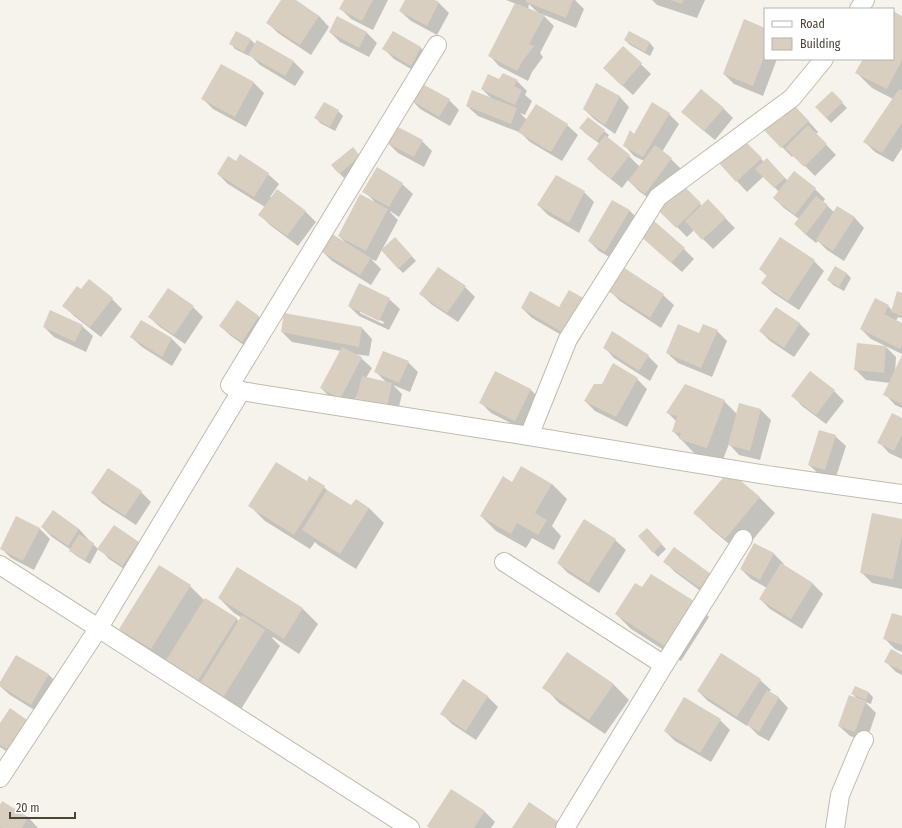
<svg xmlns="http://www.w3.org/2000/svg" width="902" height="828" viewBox="0 0 902 828" font-family="'Fira Sans Condensed',sans-serif">
<style>
.shadow{fill:#0003;fill-rule:evenodd}
.building{fill:#d8cfc1}
.lines{fill:none;stroke-linecap:round;stroke-linejoin:round}
.street-casing{stroke:#c2bbae;stroke-width:20}
.street{stroke:#fff;stroke-width:18}
</style>
<rect width="100%" height="100%" fill="#f6f3ec"/>
<g class="shadow">
<polygon points="282,0 294,0 319,16 329,27 311,55 278,33 268,23"/>
<polygon points="345,0 388,0 373,30 351,19 341,9"/>
<polygon points="406,0 433,0 439,3 449,13 437,35 411,21 400,11"/>
<path d="M506 0H575L584 9 576 28 542 14 554 26 540 53 543 57 532 72 528 81 499 66 489 55 516 4ZM529 4 535 10 540 14 528 10Z"/>
<polygon points="652,0 705,0 697,18 657,5"/>
<polygon points="893,12 902,17 902,148 893,162 875,152 865,142 893,99 872,88 857,73 864,59 893,59"/>
<polygon points="337,18 367,33 377,43 369,57 340,42 330,32"/>
<polygon points="765,29 765,59 777,59 763,96 734,84 724,74"/>
<polygon points="393,32 421,48 431,58 421,75 394,59 384,49"/>
<polygon points="629,32 650,43 654,48 650,56 630,45 625,40"/>
<polygon points="251,40 256,45 258,41 294,62 304,72 295,86 260,65 250,55 249,56 235,49 231,44"/>
<polygon points="623,47 651,74 633,95 614,78"/>
<polygon points="221,65 254,83 264,93 246,127 213,109 203,99"/>
<polygon points="500,80 517,81 527,91 525,95 532,101 525,115 520,113 527,120 567,125 578,135 562,161 530,142 521,133 478,116 467,106 493,100 482,89"/>
<polygon points="832,92 847,108 831,123 816,107"/>
<polygon points="619,96 629,107 615,134 594,119 584,109"/>
<polygon points="410,98 449,100 459,110 450,126 420,109"/>
<polygon points="723,108 733,118 715,140 693,122 683,112"/>
<polygon points="338,111 343,116 335,131 320,123 316,118"/>
<polygon points="801,113 818,132 816,134 836,155 815,176 794,155 792,157 764,129"/>
<polygon points="669,114 679,124 662,152 671,159 681,169 656,203 640,192 628,180 622,188 598,169 588,159 600,144 585,133 581,128 604,131 609,135 607,138 629,156 640,167 644,161 634,156 624,145 635,135"/>
<polygon points="743,140 764,162 766,159 788,181 815,189 825,199 823,202 834,212 854,217 864,228 844,261 827,250 818,241 816,243 805,234 795,224 799,219 784,208 774,198 779,192 764,176 747,192 719,162"/>
<polygon points="422,141 432,151 424,167 398,153 388,143"/>
<polygon points="353,148 364,161 344,178 339,173"/>
<polygon points="236,162 268,174 279,184 270,197 306,212 316,222 298,246 270,225 260,215 265,207 228,184 218,174"/>
<polygon points="377,169 402,184 413,194 399,217 390,211 390,212 398,220 376,261 371,259 381,269 371,285 332,261 322,251 344,243 345,242 339,236 374,201 364,191"/>
<polygon points="682,186 702,206 718,211 735,228 713,249 694,230 687,237 659,209"/>
<polygon points="584,192 594,202 579,233 548,215 538,205"/>
<polygon points="613,201 630,211 640,221 616,261 599,251 589,241"/>
<polygon points="400,243 416,261 403,273 398,268"/>
<polygon points="651,245 684,249 694,259 682,272"/>
<polygon points="814,261 824,271 799,310 773,293 762,283 767,276 760,269"/>
<polygon points="846,273 851,278 844,291 833,285 828,280"/>
<path d="M359 285 389 299 400 309 389 330 359 316 349 306ZM360 311 384 322 383 324 360 313Z"/>
<polygon points="465,287 475,297 458,322 431,304 421,294"/>
<polygon points="609,290 663,295 674,305 661,328 620,301"/>
<polygon points="82,291 112,299 122,309 101,337 74,316 64,306"/>
<polygon points="902,294 902,318 898,317 896,321 902,324 902,354 871,339 861,329 888,306 892,310"/>
<polygon points="586,301 596,311 577,344 532,318 522,308 560,308"/>
<polygon points="237,302 259,317 269,327 252,351 231,336 220,326"/>
<polygon points="193,307 203,317 185,344 160,327 149,317"/>
<polygon points="776,308 800,324 810,334 794,357 770,341 760,331"/>
<polygon points="141,321 172,339 182,349 172,366 142,347 131,337"/>
<polygon points="82,326 93,336 86,352 54,337 44,327"/>
<polygon points="362,328 372,339 369,356 354,354 361,358 372,368 366,378 387,383 376,372 408,362 418,372 410,392 393,385 402,394 397,416 368,409 357,399 358,394 350,408 331,398 321,388 341,351 292,342 282,332"/>
<polygon points="717,331 727,341 712,377 678,363 667,353 699,334"/>
<polygon points="858,344 886,347 896,357 895,373 902,358 902,408 895,405 885,394 890,383 866,380 856,370"/>
<polygon points="604,347 648,356 658,366 650,381 614,358"/>
<polygon points="496,372 531,390 541,400 526,431 491,413 481,403"/>
<polygon points="637,379 647,389 627,427 595,411 585,401 603,385"/>
<polygon points="834,391 844,401 826,424 802,406 792,395"/>
<polygon points="724,401 737,414 761,410 771,420 760,460 739,455 729,444 722,462 695,454 674,432 677,422 667,412"/>
<polygon points="902,419 902,459 889,453 879,442"/>
<polygon points="835,436 846,446 835,480 820,475 809,465"/>
<polygon points="729,472 760,498 775,513 741,554 710,528 695,513"/>
<polygon points="307,482 324,487 330,493 352,507 356,500 369,508 384,523 356,569 318,545 315,542 310,549 265,521 250,506"/>
<polygon points="512,483 552,484 567,499 552,526 561,536 554,550 532,538 526,548 496,531 481,516"/>
<polygon points="141,492 151,502 136,525 102,503 92,493"/>
<polygon points="53,511 79,529 89,540 88,541 93,544 98,549 90,564 75,555 71,550 52,537 42,527"/>
<polygon points="17,517 40,529 50,539 34,570 11,558 1,548"/>
<polygon points="902,520 902,589 872,583 861,572"/>
<polygon points="585,521 615,540 626,550 599,593 568,573 558,563"/>
<polygon points="647,529 666,549 658,557 639,536"/>
<polygon points="138,543 148,553 133,575 109,559 99,548"/>
<polygon points="754,544 774,554 784,564 783,565 813,584 823,594 802,629 770,609 760,599 767,588 751,579 741,569"/>
<polygon points="665,562 710,574 710,598 675,572"/>
<polygon points="238,568 303,609 318,624 299,654 273,637 272,638 280,646 235,719 136,644 120,629 190,586 204,600 205,599 237,619 239,622 242,618 234,613 219,598"/>
<polygon points="694,602 709,617 681,661 631,629 616,614"/>
<polygon points="902,617 902,652 895,649 885,639"/>
<polygon points="567,653 614,685 629,700 605,734 559,703 544,687"/>
<polygon points="902,656 902,675 896,672 886,662"/>
<polygon points="49,675 59,685 41,714 10,695 0,686 0,684"/>
<polygon points="463,680 488,697 498,707 476,740 452,724 442,714"/>
<polygon points="760,680 771,690 769,692 778,697 788,708 769,741 758,735 748,725 747,726 708,701 698,691"/>
<polygon points="868,692 873,697 871,704 865,702 876,713 866,742 850,736 839,726 858,700 853,694"/>
<polygon points="26,720 36,731 18,759 0,747 0,724"/>
<polygon points="720,720 730,730 711,762 675,741 665,731"/>
<polygon points="452,790 485,812 495,822 491,828 430,828"/>
<polygon points="0,807 28,817 38,828 0,828"/>
</g>
<g class="building">
<polygon points="281,0 296,0 319,16 300,45 266,23"/>
<polygon points="344,0 373,0 362,21 339,9"/>
<polygon points="405,0 435,0 439,2 427,26 399,11"/>
<polygon points="526,0 573,0 566,18 526,2"/>
<polygon points="671,0 684,0 682,4"/>
<polygon points="515,3 545,15 529,44 534,46 522,62 517,71 488,56"/>
<polygon points="893,11 902,16 902,60 887,89 855,73 863,59 893,59"/>
<polygon points="337,16 367,32 359,48 329,32"/>
<polygon points="744,19 765,28 765,55 753,86 723,74"/>
<polygon points="236,31 251,39 244,52 229,44"/>
<polygon points="393,31 421,47 411,66 382,49"/>
<polygon points="629,31 650,42 645,52 624,40"/>
<polygon points="257,40 294,61 285,76 248,55"/>
<polygon points="623,46 642,63 622,86 603,68"/>
<polygon points="221,64 254,82 235,117 201,99"/>
<polygon points="503,73 518,80 514,86 522,90 515,105 481,89 488,74 499,79"/>
<polygon points="419,82 450,99 439,117 409,99"/>
<polygon points="596,83 620,96 605,125 583,109"/>
<polygon points="701,89 724,108 704,131 681,112"/>
<polygon points="899,89 902,91 902,123 882,153 863,142"/>
<polygon points="472,90 517,108 511,124 466,106"/>
<polygon points="832,91 843,102 826,118 815,107"/>
<polygon points="324,102 339,110 330,127 314,118"/>
<polygon points="652,102 670,113 643,157 623,146 630,130 634,134"/>
<polygon points="791,102 809,121 781,148 763,129"/>
<polygon points="536,104 568,124 551,152 518,132"/>
<polygon points="588,117 605,130 597,141 579,128"/>
<polygon points="808,125 827,144 804,167 785,148"/>
<polygon points="396,126 423,140 414,157 387,143"/>
<polygon points="605,135 630,155 611,179 587,159"/>
<polygon points="743,139 762,158 736,182 718,162"/>
<polygon points="655,145 672,158 645,194 628,181"/>
<polygon points="353,147 360,156 339,174 331,165"/>
<polygon points="240,154 269,173 254,197 217,174 228,156 236,161"/>
<polygon points="767,158 785,178 774,188 755,169"/>
<polygon points="377,167 403,183 389,207 362,192"/>
<polygon points="794,171 816,188 795,215 773,198"/>
<polygon points="556,175 585,191 569,223 537,205"/>
<polygon points="682,184 701,203 676,228 657,209"/>
<polygon points="277,189 306,211 287,236 258,215"/>
<polygon points="360,194 388,209 366,251 338,236"/>
<polygon points="816,196 828,205 806,234 794,224"/>
<polygon points="708,199 726,218 702,240 685,221"/>
<polygon points="612,200 630,210 605,252 588,241"/>
<polygon points="837,206 855,217 833,251 816,240"/>
<polygon points="653,220 685,248 671,263 639,235"/>
<polygon points="332,234 371,258 360,275 321,251"/>
<polygon points="395,237 412,256 398,269 381,250"/>
<polygon points="780,237 815,260 788,301 761,283 767,275 759,269"/>
<polygon points="835,266 847,273 839,287 827,280"/>
<polygon points="438,267 466,286 447,313 419,294"/>
<polygon points="623,267 664,294 650,318 608,291"/>
<polygon points="89,279 113,298 90,327 62,306 77,286 81,289"/>
<polygon points="359,283 390,298 379,321 348,306"/>
<polygon points="168,288 194,306 174,335 148,317"/>
<polygon points="569,290 587,300 567,335 521,308 530,291 559,307"/>
<polygon points="897,291 902,293 902,316 891,312"/>
<polygon points="875,298 889,305 884,314 902,323 902,345 900,349 860,329"/>
<polygon points="237,300 259,316 242,342 219,326"/>
<polygon points="776,307 800,323 784,348 759,331"/>
<polygon points="50,310 83,325 75,342 43,327"/>
<polygon points="284,313 362,327 359,347 281,332"/>
<polygon points="141,320 172,338 162,357 130,337"/>
<polygon points="678,324 699,333 703,324 718,330 701,368 666,353"/>
<polygon points="612,331 649,355 639,371 603,348"/>
<polygon points="857,343 886,346 884,373 854,370"/>
<polygon points="342,347 362,357 340,399 320,388"/>
<polygon points="383,351 409,361 399,383 374,372"/>
<polygon points="902,355 902,404 883,395"/>
<polygon points="613,363 638,378 616,417 584,401 594,384 602,384"/>
<polygon points="495,371 531,389 515,421 479,403"/>
<polygon points="810,371 835,390 816,415 791,396"/>
<polygon points="362,376 392,383 387,407 356,399"/>
<polygon points="685,384 725,400 707,448 679,439 681,433 672,432 677,416 666,413"/>
<polygon points="739,403 761,409 750,451 728,445"/>
<polygon points="892,413 902,418 902,435 894,451 877,443"/>
<polygon points="819,430 836,435 825,470 808,465"/>
<polygon points="276,462 307,481 309,476 325,486 294,535 248,506"/>
<polygon points="521,466 552,484 535,513 547,520 538,535 517,523 511,534 480,516 503,476 512,482"/>
<polygon points="108,468 142,491 125,516 91,493"/>
<polygon points="729,471 760,497 725,539 693,513"/>
<polygon points="327,490 351,505 356,499 369,508 340,554 302,530"/>
<polygon points="53,510 79,529 68,546 41,527"/>
<polygon points="872,513 902,519 902,534 893,579 860,573"/>
<polygon points="16,516 40,528 23,561 0,549"/>
<polygon points="584,519 616,539 588,583 557,563"/>
<polygon points="114,525 139,542 122,566 97,549"/>
<polygon points="647,528 662,544 653,553 638,536"/>
<polygon points="79,534 94,543 85,560 69,551"/>
<polygon points="754,543 774,553 760,580 740,569"/>
<polygon points="674,547 711,574 700,588 663,562"/>
<polygon points="781,563 813,583 791,619 759,599"/>
<polygon points="159,565 191,585 151,649 119,629"/>
<polygon points="237,567 303,608 284,639 218,598"/>
<polygon points="651,574 694,601 666,647 615,614 635,583 642,587"/>
<polygon points="205,598 237,618 195,685 163,665"/>
<polygon points="892,613 902,616 902,645 883,639"/>
<polygon points="242,615 265,630 219,704 196,690"/>
<polygon points="891,649 902,655 902,671 884,662"/>
<polygon points="567,652 614,684 589,720 542,688"/>
<polygon points="721,653 761,679 737,717 697,691"/>
<polygon points="16,655 49,674 31,705 0,686 0,682"/>
<polygon points="463,679 488,696 466,731 440,714"/>
<polygon points="855,686 869,692 866,700 851,694"/>
<polygon points="767,690 779,697 759,732 747,725"/>
<polygon points="849,695 866,701 855,732 838,726"/>
<polygon points="684,697 721,719 700,753 664,731"/>
<polygon points="10,708 27,720 7,749 0,745 0,723"/>
<polygon points="451,789 485,811 474,828 430,828 427,826"/>
<polygon points="2,801 28,817 22,828 2,828 0,827 0,805"/>
<polygon points="529,802 560,823 557,828 512,828"/>
</g>
<g class="lines">
<defs>
<g id="street">
<polyline points="859,9 865,0"/>
<polyline points="437,45 230,385 241,391 529,436 773,476 902,494"/>
<polyline points="529,436 568,339 658,197 792,98 824,59"/>
<polyline points="504,562 664,665"/>
<polyline points="0,565 410,828"/>
<polyline points="0,778 98,629 241,391"/>
<polyline points="565,828 664,665 743,539"/>
<polyline points="835,828 840,795 861,745 864,740"/>
</g>
</defs>
<use href="#street" class="street-casing"/>
<use href="#street" class="street"/>
</g>
<rect x="764" y="8" width="130" height="52" fill="#ffffff" stroke="#b7b4b0"/>
<rect x="772" y="21" width="20" height="6" fill="#ffffff" stroke="#b7b4b0"/>
<text x="800" y="28" font-size="12" fill="#4b4439">Road</text>
<rect x="772" y="38" width="20" height="12" fill="#d8cfc1" stroke="#b7b4b0"/>
<text x="800" y="48" font-size="12" fill="#4b4439">Building</text>
<path d="M10 812v6h65v-6" fill="none" stroke="#4b4439" stroke-width="2"/>
<text x="16" y="812" font-size="12" fill="#4b4439" stroke="#ffffff" stroke-width="3" paint-order="stroke">20 m</text>
</svg>
